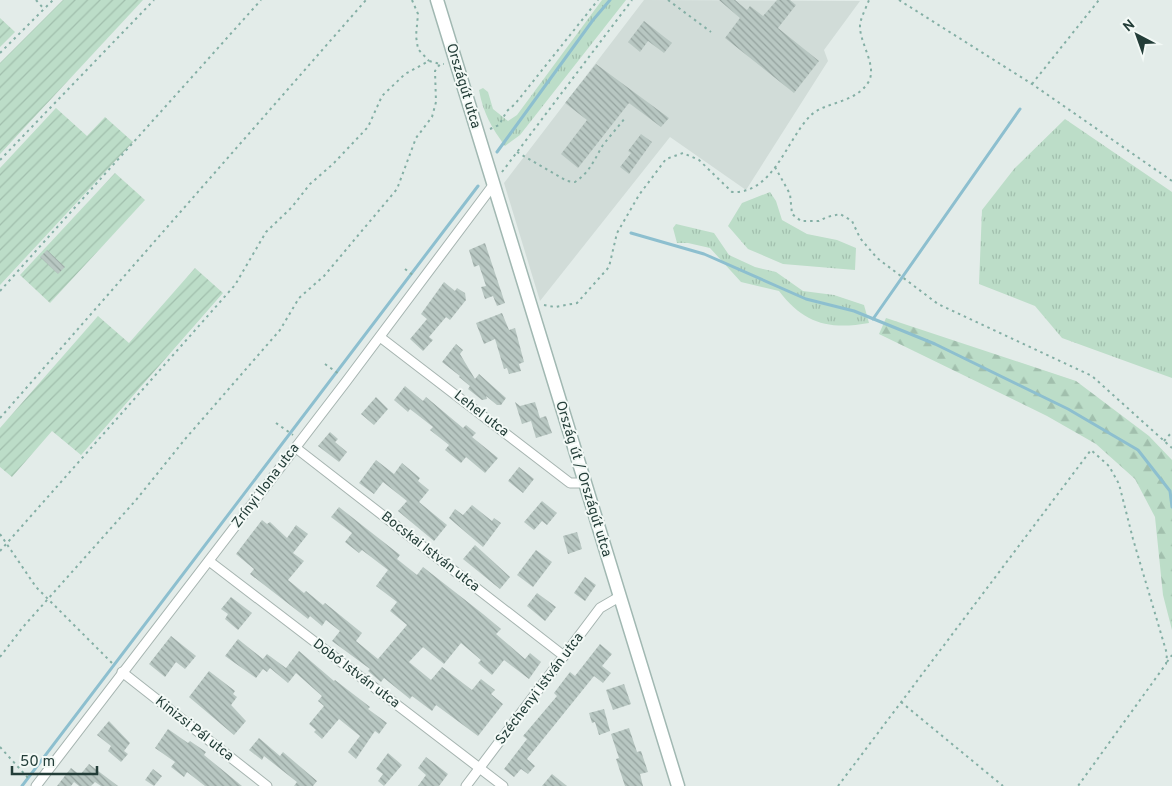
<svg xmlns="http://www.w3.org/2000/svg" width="1172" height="786" viewBox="0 0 1172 786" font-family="Overpass,sans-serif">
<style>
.built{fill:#d1dcd8}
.grass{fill:url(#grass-tufts)}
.forest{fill:url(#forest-firs)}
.garden{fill:url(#garden-furrows)}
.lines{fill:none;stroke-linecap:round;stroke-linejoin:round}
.stream{stroke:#8dbfcf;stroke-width:3}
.building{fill:url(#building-back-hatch)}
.street-casing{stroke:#a6b4b0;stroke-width:11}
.secondary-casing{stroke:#a1b8b2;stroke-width:15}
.path{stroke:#84afa5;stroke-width:2;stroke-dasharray:2.5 4;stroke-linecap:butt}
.street{stroke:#fff;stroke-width:9}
.secondary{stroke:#fff;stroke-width:12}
.labels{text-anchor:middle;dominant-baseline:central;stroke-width:4;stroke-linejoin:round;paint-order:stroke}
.street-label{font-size:14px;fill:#233d38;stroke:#f3f9f6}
</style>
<defs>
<pattern id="grass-tufts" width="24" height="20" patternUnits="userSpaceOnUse" patternTransform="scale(1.25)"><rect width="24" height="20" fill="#bcddc8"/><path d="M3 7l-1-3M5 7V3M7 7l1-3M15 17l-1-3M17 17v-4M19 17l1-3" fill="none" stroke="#a1bfad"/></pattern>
<pattern id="forest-firs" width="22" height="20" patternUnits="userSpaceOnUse" patternTransform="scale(1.25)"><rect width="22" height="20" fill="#bcddc8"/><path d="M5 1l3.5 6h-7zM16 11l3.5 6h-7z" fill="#a1bfad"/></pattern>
<pattern id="garden-furrows" width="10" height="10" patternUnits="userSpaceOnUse" patternTransform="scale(1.25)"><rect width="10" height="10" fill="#bcddc8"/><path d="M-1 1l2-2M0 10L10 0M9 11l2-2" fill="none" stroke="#a1bfad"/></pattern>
<pattern id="building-back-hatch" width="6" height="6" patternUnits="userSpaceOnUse" patternTransform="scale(1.25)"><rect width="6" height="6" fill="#b8c7c2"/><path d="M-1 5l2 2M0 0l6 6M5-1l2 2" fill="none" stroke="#95a39f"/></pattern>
</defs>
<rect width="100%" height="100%" fill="#e3ece9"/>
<polygon class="built" points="644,0 860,1 824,50 828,61 746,190 670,137 540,301 504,183"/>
<g class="grass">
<path d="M602 0H626L520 135 505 146C492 128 483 113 479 90L483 88 488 92 493 109 508 121 517 115Z"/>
<polygon points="1065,119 1172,192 1172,378 1062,338 1035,306 979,284 982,210 1014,169"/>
<polygon points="770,192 776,201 782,220 807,234 837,240 856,248 855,270 783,264 748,249 728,226 742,203"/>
<path d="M676 224 714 233 729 255 755 267 776 272 803 291 834 295 864 305 869 323C830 330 804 324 779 291L741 282 710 248 688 243H677L673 228Z"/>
</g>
<polygon class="forest" points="886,318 1076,381 1149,436 1172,460 1172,630 1163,595 1155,517 1135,479 1096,444 1047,416 879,334"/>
<g class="garden">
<polygon points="63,0 143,0 0,154 0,63"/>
<polygon points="0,18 15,32 0,47"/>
<polygon points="56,108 87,136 105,117 133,142 0,285 0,168"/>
<polygon points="115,173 145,200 50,303 20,275"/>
<polygon points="195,268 223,293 81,455 52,431 12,477 0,467 0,428 98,316 129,343"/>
</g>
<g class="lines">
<g class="stream">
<polyline points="497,152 593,20 610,0"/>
<polyline points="631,233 704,254 806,299 854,311 935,344 1068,409 1138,450 1170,491 1172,507"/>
<polyline points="873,319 1020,109"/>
<polyline points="22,786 478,186"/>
</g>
</g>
<g class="building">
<polygon points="719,0 735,0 747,10 750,6 763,16 777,0 790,0 796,5 778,28 819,61 794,93 725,38 740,18"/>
<polygon points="644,21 672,43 664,53 648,41 640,52 628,42"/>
<polygon points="596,64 669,118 661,127 629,103 578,168 561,154 587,120 565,103"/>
<polygon points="641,134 652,142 629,174 620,167 631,153 628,151"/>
<polygon points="485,243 505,303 497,306 493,296 485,299 481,287 486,286 479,265 474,267 469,250"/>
<polygon points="47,250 65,267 58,274 40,257"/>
<polygon points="444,282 455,291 457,288 465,293 466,300 450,320 446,317 429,337 433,340 423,351 410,339 427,319 421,314"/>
<polygon points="502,313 509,330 515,328 524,362 519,364 521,371 509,374 507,368 504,369 495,339 484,344 476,323"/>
<polygon points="456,344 463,350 460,354 475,379 479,374 506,398 501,405 497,405 486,396 487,399 482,400 468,389 470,386 459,377 460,376 442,362"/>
<polygon points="405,386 423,401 426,397 463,428 466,425 476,433 472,437 498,458 485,473 466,457 461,463 445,450 449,445 430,430 433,427 410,409 408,412 394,400"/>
<polygon points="376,397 388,409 374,425 361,414"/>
<polygon points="515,402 520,406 535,402 540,418 546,416 552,433 536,438 531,421 522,424"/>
<polygon points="330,432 338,439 335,442 347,452 339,462 318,446"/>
<polygon points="376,460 394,474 402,463 420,478 418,481 429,490 419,502 447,525 434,541 398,511 407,501 383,482 374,494 359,483"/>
<polygon points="519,467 534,479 523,493 508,481"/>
<polygon points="542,501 557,513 547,525 542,521 534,530 524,522"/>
<polygon points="472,505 492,521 494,518 501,523 483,547 449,518 455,509 463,515"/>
<polygon points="339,507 400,555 397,559 417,575 423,567 483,614 501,629 496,634 525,659 530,653 541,662 529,679 504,660 492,675 478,663 481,660 461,643 444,664 423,647 409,662 431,680 442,667 472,690 481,679 495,690 491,694 503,704 478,736 436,705 432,711 412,696 410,699 384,678 381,682 368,671 370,669 332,641 340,631 326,620 322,626 310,616 308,619 250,574 254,569 236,554 262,520 267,524 270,522 287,538 296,525 308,534 293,553 304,561 288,580 304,593 306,591 323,605 325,603 362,633 356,641 378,659 407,625 390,611 397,602 376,586 388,570 362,550 359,553 345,542 352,533 331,517"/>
<polygon points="577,532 582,549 568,554 563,536"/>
<polygon points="475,545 510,577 500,589 463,559"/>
<polygon points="536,550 552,562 533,587 517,575"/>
<polygon points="585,577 596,585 585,601 574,593"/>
<polygon points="537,593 556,607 545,621 527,606"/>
<polygon points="231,597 252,613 238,630 225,619 228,614 221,609"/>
<polygon points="171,636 196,656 185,669 176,662 165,677 149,664"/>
<polygon points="238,639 263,659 267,654 286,668 299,651 334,681 335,680 370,707 368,709 387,723 379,734 375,731 356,759 348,752 360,736 339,719 322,739 314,732 316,730 309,724 324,706 318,701 322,696 296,673 288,683 270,668 267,672 263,669 256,678 225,656"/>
<polygon points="600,644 612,654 602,666 611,673 603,683 594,676 527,759 535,766 528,774 521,769 514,777 504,769 527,739 523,736 557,696 554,693 570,672 575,676"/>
<polygon points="209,671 235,691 233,694 237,697 231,705 246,721 234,735 189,697"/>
<polygon points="624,684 631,704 613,710 606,690"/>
<polygon points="604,709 610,731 599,735 595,722 592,723 589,713"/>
<polygon points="109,721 130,743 124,751 128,754 121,762 108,751 111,746 97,735"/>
<polygon points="629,728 637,752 641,751 648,772 640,774 643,786 625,786 616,759 619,758 611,734"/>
<polygon points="168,729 188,743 190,741 206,752 204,755 242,786 205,786 187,772 184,777 171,767 175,762 155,748"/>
<polygon points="259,738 280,756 283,752 317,781 313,786 294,786 297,782 264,756 262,760 249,750"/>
<polygon points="388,753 402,765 384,786 378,781 383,774 376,769"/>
<polygon points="426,757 448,774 439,786 418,786 426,775 418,768"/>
<polygon points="89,764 118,786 101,786 95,782 91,786 79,786 74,782 71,786 57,786 71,768 80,775"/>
<polygon points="153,769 162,776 154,786 145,780"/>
<polygon points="552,774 567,786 542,786"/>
</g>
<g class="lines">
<defs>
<g id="street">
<polyline points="380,337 570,483 585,483"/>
<polyline points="296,448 564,656"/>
<polyline points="209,561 503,786"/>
<polyline points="122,672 267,786"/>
<polyline points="36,786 345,383 494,184"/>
<polyline points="466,786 600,608 619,597"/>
</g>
<polyline id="secondary" points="437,0 678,786"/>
</defs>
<use href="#street" class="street-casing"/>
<use href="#secondary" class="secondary-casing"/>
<g class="path">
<polyline points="36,0 44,9"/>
<polyline points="412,0 418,14 416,36 418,49 429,61"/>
<polyline points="668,0 711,32"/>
<polyline points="899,0 1032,84 1172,181"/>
<polyline points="0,53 53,0"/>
<polyline points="1032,84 1099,0"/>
<polyline points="490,129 499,125 507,111 515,104 598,0"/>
<path d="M517 152 567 181 575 182C590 172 594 160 603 145 610 136 618 127 625 118"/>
<polyline points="0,160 154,0"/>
<polyline points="775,167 790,194 792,214 801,221 819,221 827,217 840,214 852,221 860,238 877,258 938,304 1092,376 1172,448"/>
<polyline points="502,172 632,0"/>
<polyline points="405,269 414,276"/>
<polyline points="0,291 261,0"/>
<path d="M544 305 555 307 577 303 609 267 617 233 639 195 666 159 683 153 699 160 732 192C773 194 786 141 810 116 825 101 856 104 869 81 877 65 859 42 860 25 861 17 866 8 869 0"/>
<polyline points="325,364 339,374"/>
<polyline points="0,418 366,0"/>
<polyline points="276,423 293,435"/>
<polyline points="1164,441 1172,432"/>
<polyline points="0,534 36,587 114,665"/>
<polyline points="0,551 235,285 266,232 292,207 310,184 333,164 368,127 382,96 405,74 429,61 440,64"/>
<polyline points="0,657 23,627 136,500 186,438 280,330 299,298 324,276 397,189 416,138 432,117 436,102 435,71 440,64 444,64"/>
<polyline points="1167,662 1172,655"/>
<polyline points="901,702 1003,786"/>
<polyline points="0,747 29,779"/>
<polyline points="838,786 1091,450 1109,466 1119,484 1133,539 1167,654 1166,664 1078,786"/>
</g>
<use href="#street" class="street"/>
<use href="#secondary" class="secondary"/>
</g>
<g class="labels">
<g class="street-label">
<text transform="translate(463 86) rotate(73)">Országút utca</text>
<text transform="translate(481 414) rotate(38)">Lehel utca</text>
<text transform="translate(583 479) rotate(73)">Ország út / Országút utca</text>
<text transform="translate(266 486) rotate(-53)">Zrínyi Ilona utca</text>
<text transform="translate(430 552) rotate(38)">Bocskai István utca</text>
<text transform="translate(356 674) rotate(37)">Dobó István utca</text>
<text transform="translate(540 689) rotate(-53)">Széchenyi István utca</text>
<text transform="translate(194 729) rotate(38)">Kinizsi Pál utca</text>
</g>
</g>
<g transform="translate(1137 35) rotate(319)" stroke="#f3f9f6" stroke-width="4" paint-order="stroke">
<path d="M0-4L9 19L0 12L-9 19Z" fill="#233d38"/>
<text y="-8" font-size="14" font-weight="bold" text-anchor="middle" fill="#233d38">N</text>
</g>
<path d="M12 766v8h85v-8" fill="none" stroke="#233d38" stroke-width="2.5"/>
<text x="20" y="766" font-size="15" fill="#233d38" stroke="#f3f9f6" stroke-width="4" paint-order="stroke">50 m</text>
</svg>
